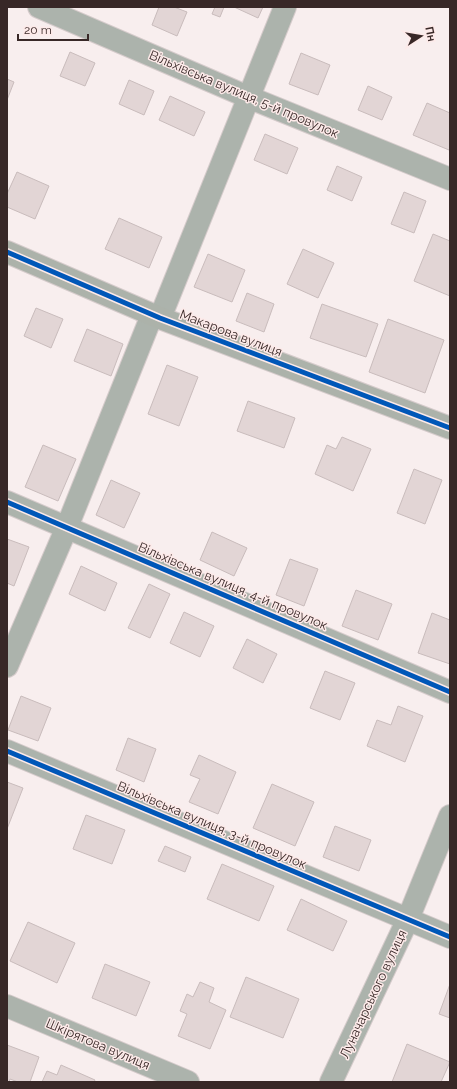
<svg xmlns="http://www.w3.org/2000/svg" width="457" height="1089" viewBox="0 0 457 1089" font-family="Raleway,sans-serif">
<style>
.building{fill:#e2d5d5;stroke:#c9bcbc}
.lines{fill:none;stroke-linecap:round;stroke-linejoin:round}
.street-casing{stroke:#d5cbcb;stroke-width:24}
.secondary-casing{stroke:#d5cbcb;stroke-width:24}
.street{stroke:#acb3ac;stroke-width:22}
.secondary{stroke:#acb2aa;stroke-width:22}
.cycleway-casing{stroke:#fdeae9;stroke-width:8}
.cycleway{stroke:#0057b8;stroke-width:5}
.labels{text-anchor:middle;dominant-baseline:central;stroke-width:3;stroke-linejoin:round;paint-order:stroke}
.street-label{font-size:13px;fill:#382827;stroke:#fdeae9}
</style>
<rect width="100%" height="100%" fill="#f8eeee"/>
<g class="building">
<polygon points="159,7 174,7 187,12 177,36 152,25"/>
<polygon points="215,7 224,7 220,17 212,14"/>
<polygon points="234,7 263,7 258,18"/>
<polygon points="70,52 95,63 85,86 60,76"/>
<polygon points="301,53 330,65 318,95 289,84"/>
<polygon points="7,79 14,82 7,100"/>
<polygon points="129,80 154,91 144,115 119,104"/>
<polygon points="368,86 392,97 382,120 358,110"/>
<polygon points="170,96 205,112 194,136 159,120"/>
<polygon points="427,103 450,113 450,147 449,150 413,135"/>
<polygon points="265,134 298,148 287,174 254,160"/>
<polygon points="337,166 362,177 352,201 327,190"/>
<polygon points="17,172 49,186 35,219 7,207 7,194"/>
<polygon points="404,192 426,201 414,233 391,224"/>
<polygon points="119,218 162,237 149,268 105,249"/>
<polygon points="433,234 450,241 450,296 414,281"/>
<polygon points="303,249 334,263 318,298 287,284"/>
<polygon points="208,254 245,270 232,302 194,287"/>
<polygon points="247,293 274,304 264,332 236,321"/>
<polygon points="322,304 378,324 366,357 310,338"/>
<polygon points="36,308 63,319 51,348 24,336"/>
<polygon points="388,319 444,340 425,393 369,372"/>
<polygon points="87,329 123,344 111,376 74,361"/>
<polygon points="167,365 198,377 179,426 148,414"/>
<polygon points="248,401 295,418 284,448 237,431"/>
<polygon points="342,437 371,449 353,491 315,474 327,445 336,449"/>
<polygon points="43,445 76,459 58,501 25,487"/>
<polygon points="414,469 442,480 425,524 397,513"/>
<polygon points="111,480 140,493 124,528 96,515"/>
<polygon points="212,532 247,548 234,576 200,560"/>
<polygon points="7,539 29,547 14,586 7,583"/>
<polygon points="290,559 318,569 304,606 276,595"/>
<polygon points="81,566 117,583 105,611 69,594"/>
<polygon points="149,584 170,594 150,638 128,628"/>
<polygon points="356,590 392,604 378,640 342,626"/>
<polygon points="184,612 214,626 200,657 170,643"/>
<polygon points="432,613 450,620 450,664 418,653"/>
<polygon points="247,639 277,654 263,683 233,668"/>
<polygon points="325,671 355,683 340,720 310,708"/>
<polygon points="21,696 51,708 38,741 8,730"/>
<polygon points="398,706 423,716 405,762 367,746 377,720 391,725"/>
<polygon points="128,738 156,749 144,782 116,770"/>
<polygon points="199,755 236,772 218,814 189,802 200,779 190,775"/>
<polygon points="7,782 23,788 7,829"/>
<polygon points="272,784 314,802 295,846 253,828"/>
<polygon points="86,815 125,830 112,864 73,849"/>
<polygon points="335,826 371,840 359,871 323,857"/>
<polygon points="165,846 191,857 185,872 158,861"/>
<polygon points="222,864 274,886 259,921 207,899"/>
<polygon points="301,899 347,921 333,951 287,930"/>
<polygon points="28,922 75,943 57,983 10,961"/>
<polygon points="105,964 150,982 136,1016 92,998"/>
<polygon points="246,977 299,999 283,1038 230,1017"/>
<polygon points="200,982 214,988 209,1002 226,1010 210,1049 178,1036 187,1014 180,1011 187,994 193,997"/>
<polygon points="450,984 450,1018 439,1014"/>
<polygon points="407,1044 450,1062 441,1082 392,1082"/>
<polygon points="7,1045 39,1057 30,1082 18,1082 10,1079 9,1082 7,1082"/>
<polygon points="61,1065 95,1080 94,1082 42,1082 47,1071 57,1075"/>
</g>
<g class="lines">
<defs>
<g id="street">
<polyline points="39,7 248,97 450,179"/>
<polyline points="160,318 285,7"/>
<polyline points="7,502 450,692"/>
<polyline points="7,666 67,527 152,315"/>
<polyline points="7,751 450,937"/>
<polyline points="7,1006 188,1082"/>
<polyline points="331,1082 408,919 450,816"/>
</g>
<polyline id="secondary" points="7,252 160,318 450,428"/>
</defs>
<use href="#street" class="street-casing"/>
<use href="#secondary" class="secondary-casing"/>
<use href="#street" class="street"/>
<use href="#secondary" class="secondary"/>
<defs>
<g id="cycleway">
<polyline points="7,252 160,318 450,428"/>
<polyline points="7,502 450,692"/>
<polyline points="7,751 450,937"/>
</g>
</defs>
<use href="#cycleway" class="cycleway-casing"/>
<use href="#cycleway" class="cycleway"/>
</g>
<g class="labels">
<g class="street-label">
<text transform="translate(244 94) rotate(23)">Вільхівська вулиця, 5-й провулок</text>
<text transform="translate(231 333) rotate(21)">Макарова вулиця</text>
<text transform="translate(233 586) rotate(23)">Вільхівська вулиця, 4-й провулок</text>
<text transform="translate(212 825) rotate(23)">Вільхівська вулиця, 3-й провулок</text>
<text transform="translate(373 994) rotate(-65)">Луначарського вулиця</text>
<text transform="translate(98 1044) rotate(23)">Шкірятова вулиця</text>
</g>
</g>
<rect width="457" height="1089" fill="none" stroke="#382827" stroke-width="16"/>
<g transform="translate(421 36) rotate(78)" stroke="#fdeae9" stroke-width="3" paint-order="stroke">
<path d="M0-3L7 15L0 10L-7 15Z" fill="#382827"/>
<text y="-6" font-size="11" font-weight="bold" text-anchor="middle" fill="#382827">Пн</text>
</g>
<path d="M18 34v6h70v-6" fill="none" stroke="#382827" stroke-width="2"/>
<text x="24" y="34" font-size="12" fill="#382827" stroke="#fdeae9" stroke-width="3" paint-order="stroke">20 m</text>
</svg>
